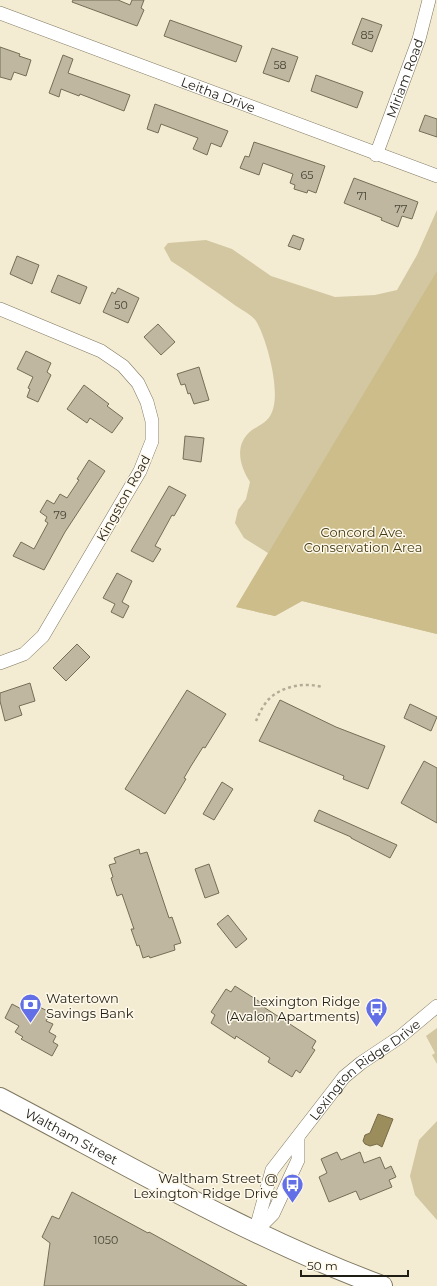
<svg xmlns="http://www.w3.org/2000/svg" width="437" height="1286" viewBox="0 0 437 1286" font-family="Montserrat,sans-serif">
<style>
.green{fill:#d2c7a1}
.forest{fill:#ccbd8b}
.water{fill:#9c8d5d;stroke:#776b47}
.building{fill:#bfb79f;stroke:#756e57}
.lines{fill:none;stroke-linecap:round;stroke-linejoin:round}
.street-casing{stroke:#7e7760;stroke-width:14}
.primary-casing{stroke:#7e7760;stroke-width:22}
.path{stroke:#b2ab96;stroke-width:2.5;stroke-dasharray:3 3;stroke-linecap:butt}
.street{stroke:#fff;stroke-width:13}
.primary{stroke:#fff;stroke-width:20}
.labels{text-anchor:middle;dominant-baseline:central;stroke-width:3;stroke-linejoin:round;paint-order:stroke}
.number-label{font-size:11px;fill:#484437}
.street-label{font-size:13px;fill:#201d14;stroke:#fef9ea}
.park-label{font-size:13px;fill:#463a12;stroke:#fef9ea}
.poi-label{font-size:13px;fill:#201d14;stroke:#fef9ea;text-anchor:end}
</style>
<rect width="100%" height="100%" fill="#f4ecd2"/>
<g class="green">
<path d="M437 210V634L302 601 275 616 236 607 268 553 244 538 235 523 238 510 246 499 250 482C239 465 234 444 252 430 260 425 268 422 272 412 281 392 267 339 256 321 252 315 242 310 236 306 215 291 193 275 171 261L164 248 168 243 206 240 232 249 271 276 335 297 375 295 397 290 417 255Z"/>
<polygon points="437,1028 437,1064 432,1055 435,1053 426,1036"/>
<polygon points="437,1121 437,1220 415,1195 410,1176 419,1140"/>
</g>
<polygon class="forest" points="437,271 437,634 302,601 275,616 236,607"/>
<polygon class="water" points="378,1114 393,1119 382,1147 377,1144 370,1146 365,1144 363,1141 365,1135 370,1133"/>
<g class="building">
<polygon points="73,0 118,0 130,5 132,0 144,0 141,8 144,10 137,26 72,2"/>
<polygon points="362,18 382,25 372,52 352,44"/>
<polygon points="170,20 242,46 236,62 164,36"/>
<polygon points="0,47 20,54 19,56 31,60 26,76 14,72 11,80 0,77"/>
<polygon points="272,48 298,57 289,82 263,73"/>
<polygon points="63,55 73,59 68,73 130,95 124,111 80,94 79,96 61,89 59,97 49,93"/>
<polygon points="316,75 363,92 357,108 311,91"/>
<polygon points="155,104 228,131 221,147 211,143 207,155 193,149 198,138 161,124 158,133 147,129"/>
<polygon points="425,115 437,119 437,137 419,131"/>
<polygon points="254,142 325,166 316,193 308,190 307,193 294,189 295,185 290,183 293,174 263,163 259,175 240,168 245,156 249,157"/>
<polygon points="354,178 418,202 412,219 402,216 398,227 381,220 382,218 344,203"/>
<polygon points="293,235 304,239 300,250 288,246"/>
<polygon points="17,256 39,265 32,284 10,274"/>
<polygon points="58,275 87,287 80,304 51,292"/>
<polygon points="118,288 139,298 128,323 103,312 112,292 115,294"/>
<polygon points="158,324 175,342 161,355 144,337"/>
<polygon points="26,351 51,363 47,372 51,375 38,402 27,397 30,389 28,388 33,377 17,369"/>
<polygon points="199,367 209,400 194,404 190,393 188,394 185,384 181,385 177,374"/>
<polygon points="84,385 109,404 107,406 123,418 112,433 90,418 87,423 67,409"/>
<polygon points="185,436 204,438 201,462 183,459"/>
<polygon points="89,460 105,471 65,532 44,570 13,556 21,542 34,549 48,523 45,521 47,517 40,512 47,500 54,504 60,494 67,498 79,480 77,479"/>
<polygon points="169,486 186,495 174,516 172,515 155,546 161,549 153,562 131,551"/>
<polygon points="117,573 132,581 122,602 129,606 123,618 111,612 115,604 103,598"/>
<polygon points="77,644 90,657 66,681 53,668"/>
<polygon points="30,683 35,701 19,706 22,715 5,721 0,701 0,693"/>
<polygon points="187,690 226,714 205,748 203,747 191,766 184,778 186,779 165,814 125,789"/>
<polygon points="280,700 336,727 385,746 368,789 343,779 344,776 259,741"/>
<polygon points="410,704 437,717 431,731 404,718"/>
<polygon points="424,761 437,768 437,823 401,803"/>
<polygon points="222,782 233,789 214,820 203,814"/>
<polygon points="319,810 397,845 390,858 351,838 351,837 314,821"/>
<polygon points="139,849 140,854 147,852 169,918 172,917 181,943 174,945 175,950 150,958 149,956 143,958 139,945 137,946 131,929 134,929 122,894 117,896 111,878 113,877 109,865 116,863 114,858"/>
<polygon points="209,864 219,893 205,898 195,869"/>
<polygon points="228,915 247,939 236,948 217,924"/>
<polygon points="235,986 260,1002 259,1004 316,1041 312,1048 315,1050 300,1073 296,1070 292,1077 268,1062 270,1058 236,1036 235,1039 211,1023 215,1015 211,1012 226,989 231,992"/>
<polygon points="12,1004 29,1013 34,1004 51,1013 46,1021 53,1024 49,1032 56,1036 53,1042 58,1045 52,1056 21,1039 23,1037 15,1032 19,1026 5,1018"/>
<polygon points="337,1152 341,1160 360,1152 364,1163 380,1157 385,1169 391,1166 396,1177 389,1180 392,1187 360,1200 356,1191 329,1202 319,1177 327,1173 321,1159"/>
<polygon points="72,1192 148,1233 149,1232 247,1286 44,1286 50,1243 42,1237 52,1216 59,1219"/>
</g>
<g class="lines">
<defs>
<g id="street">
<path id="s1" d="M0 13 437 176"/>
<path id="s2" d="M376 155 419 39 429 0"/>
<polyline points="0,309 101,351 123,366 138,383 147,402 152,421 152,441 140,471 43,636 24,654 0,663"/>
<polyline points="256,1231 273,1214 298,1160 298,1137"/>
<path id="s3" d="M255 1232 272 1170 344 1077 361 1063 400 1037 437 1006"/>
</g>
<g id="primary">
<path id="s4" d="M0 1098C126 1164 249 1237 382 1286"/>
</g>
</defs>
<use href="#street" class="street-casing"/>
<use href="#primary" class="primary-casing"/>
<path class="path" d="M256 721C259 714 263 705 269 699 282 686 305 682 322 687"/>
<use href="#street" class="street"/>
<use href="#primary" class="primary"/>
</g>
<defs>
<symbol id="bank-pin" viewBox="-11 -11 22 30"><path d="M0 17L-7.5 6A9.5 9.5 0 1 1 7.5 6Z" fill="#626fe7" stroke="#fef9ea"/><path d="M-6-4H6V4H-6ZM0-2.3a2.3 2.3 0 1 0 0 4.6a2.3 2.3 0 1 0 0-4.6Z" fill="#fff"/></symbol>
<symbol id="bus-pin" viewBox="-11 -11 22 30"><path d="M0 17L-7.5 6A9.5 9.5 0 1 1 7.5 6Z" fill="#626fe7" stroke="#fef9ea"/><path d="M-5-6H5V4H4V6H2V4H-2V6H-4V4H-5ZM-3.5-4V0h7V-4ZM-3.5 1.2v1.5H-2V1.2ZM2 1.2v1.5H3.5V1.2Z" fill="#fff"/></symbol>
</defs>
<g fill-rule="evenodd">
<use href="#bank-pin" x="18" y="992" width="25" height="34"/>
<use href="#bus-pin" x="364" y="996" width="25" height="34"/>
<use href="#bus-pin" x="280" y="1172" width="25" height="34"/>
</g>
<g class="labels">
<g class="number-label">
<text x="367" y="35">85</text>
<text x="280" y="65">58</text>
<text x="307" y="175">65</text>
<text x="362" y="196">71</text>
<text x="401" y="209">77</text>
<text x="121" y="305">50</text>
<text x="60" y="515">79</text>
<text x="106" y="1240">1050</text>
</g>
<g class="street-label">
<text stroke="none"><textPath href="#s2" startOffset="82">Miriam Road</textPath></text>
<text stroke="none"><textPath href="#s1" startOffset="233">Leitha Drive</textPath></text>
<text transform="translate(123 498) rotate(-61)">Kingston Road</text>
<text stroke="none"><textPath href="#s3" startOffset="202">Lexington Ridge Drive</textPath></text>
<text stroke="none"><textPath href="#s4" startOffset="81">Waltham Street</textPath></text>
</g>
<g class="park-label">
<text x="363" y="532">Concord Ave.<tspan x="363" dy="15">Conservation Area</tspan></text>
</g>
<g class="poi-label">
<text x="46" y="998" text-anchor="start">Watertown<tspan x="46" dy="15">Savings Bank</tspan></text>
<text x="360" y="1001">Lexington Ridge<tspan x="360" dy="15">(Avalon Apartments)</tspan></text>
<text x="278" y="1178">Waltham Street @<tspan x="278" dy="15">Lexington Ridge Drive</tspan></text>
</g>
</g>
<path d="M301 1270v6h107v-6" fill="none" stroke="#201d14" stroke-width="2"/>
<text x="307" y="1270" font-size="12" fill="#201d14" stroke="#fef9ea" stroke-width="3" paint-order="stroke">50 m</text>
</svg>
